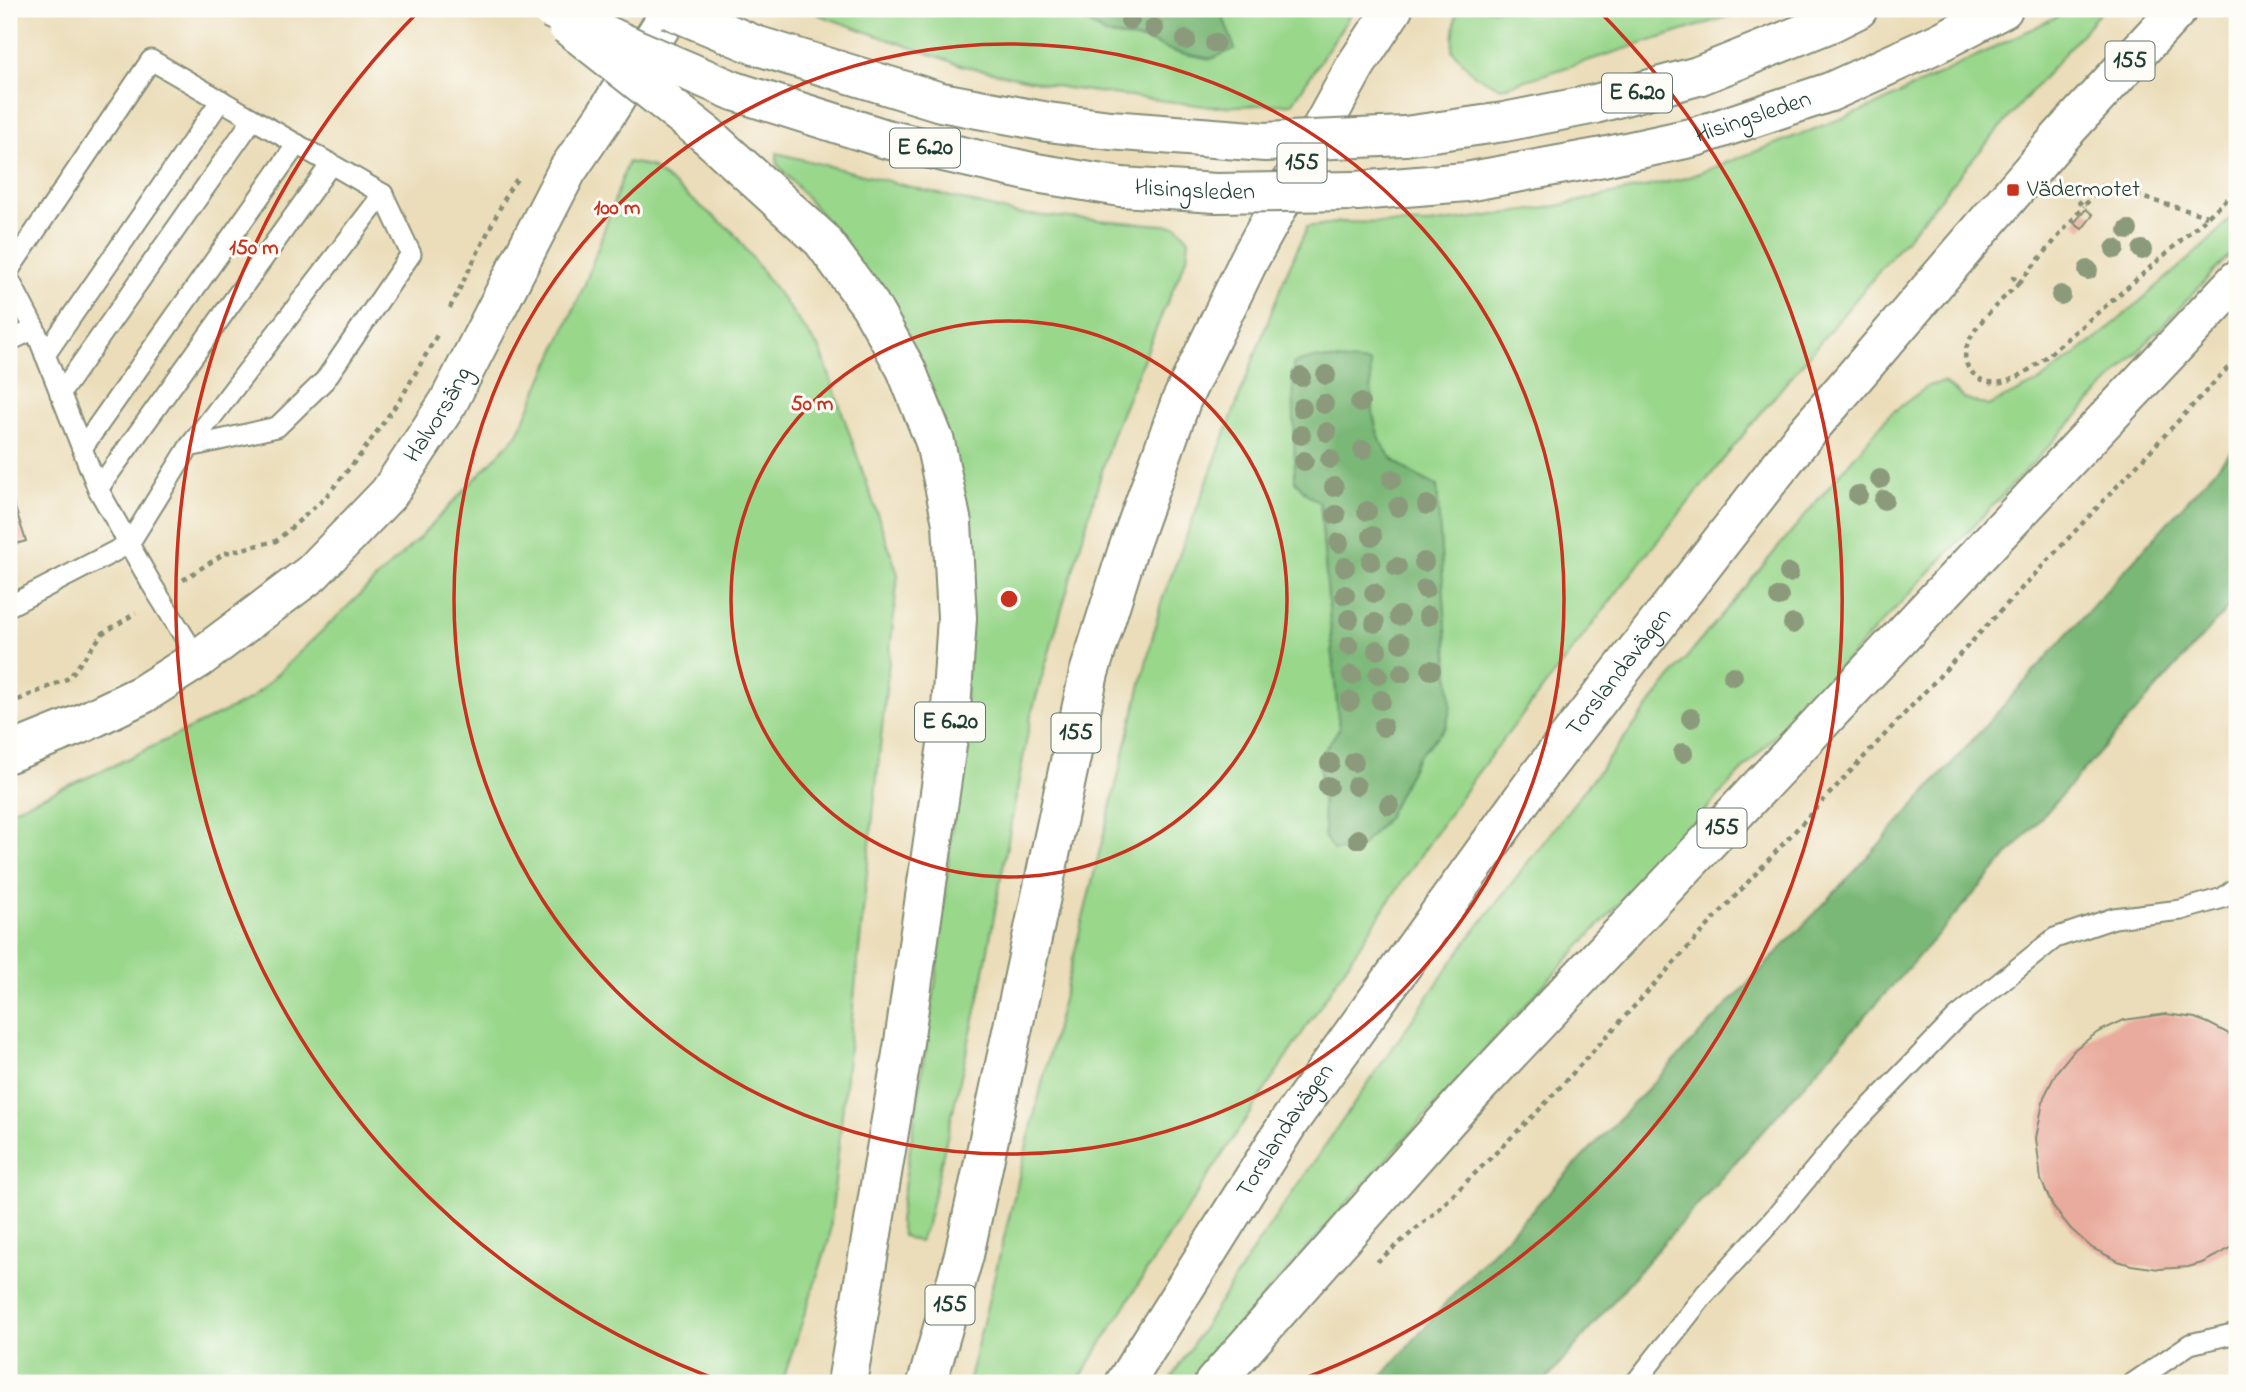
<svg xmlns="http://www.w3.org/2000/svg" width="2246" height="1392" viewBox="0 0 2246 1392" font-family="'Indie Flower',sans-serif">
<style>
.green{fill:#99d78b;stroke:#5c8a60;stroke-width:2;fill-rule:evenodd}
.forest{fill:#7ab877;stroke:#4c7a56;stroke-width:2}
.building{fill:#e9ab9d}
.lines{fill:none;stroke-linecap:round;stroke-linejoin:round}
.service-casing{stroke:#858d76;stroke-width:23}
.tertiary-casing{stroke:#858d76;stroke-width:42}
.primary-casing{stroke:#858d76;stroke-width:42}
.trunk-casing{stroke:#858d76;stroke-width:42}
.path{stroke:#858d76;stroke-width:4.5;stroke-dasharray:5 5;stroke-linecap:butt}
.service{stroke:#fff;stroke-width:19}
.tertiary{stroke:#fff;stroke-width:38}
.primary{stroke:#fff;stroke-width:38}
.trunk{stroke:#fff;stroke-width:38}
.primary-bridge-casing{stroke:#858d76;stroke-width:42;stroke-linecap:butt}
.trunk-bridge-casing{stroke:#858d76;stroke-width:42;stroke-linecap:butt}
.primary-bridge{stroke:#fff;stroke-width:38}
.trunk-bridge{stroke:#fff;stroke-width:38}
.tree{fill:#8c9a7c}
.ring{fill:none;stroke:#c8321e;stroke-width:3.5}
.poi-dot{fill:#c8321e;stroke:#fdfcf7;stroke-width:2.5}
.labels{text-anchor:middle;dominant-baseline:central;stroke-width:6;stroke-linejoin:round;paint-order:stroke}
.shield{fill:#fdfcf7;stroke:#62766e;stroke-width:2}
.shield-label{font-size:23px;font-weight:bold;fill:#1f3d34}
.street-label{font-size:24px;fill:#1f3d34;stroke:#fdfcf7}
.poi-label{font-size:24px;fill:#1f3d34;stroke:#fdfcf7;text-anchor:start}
.centre{fill:#c8321e;stroke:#fdfcf7;stroke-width:3.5}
.ring-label{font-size:21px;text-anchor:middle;font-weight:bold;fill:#c8321e;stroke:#fdfcf7;stroke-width:6;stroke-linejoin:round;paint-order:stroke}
</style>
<rect width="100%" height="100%" fill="#fdfcf7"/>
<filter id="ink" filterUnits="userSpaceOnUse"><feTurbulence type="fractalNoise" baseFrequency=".0143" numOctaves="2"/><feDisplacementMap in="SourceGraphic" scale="14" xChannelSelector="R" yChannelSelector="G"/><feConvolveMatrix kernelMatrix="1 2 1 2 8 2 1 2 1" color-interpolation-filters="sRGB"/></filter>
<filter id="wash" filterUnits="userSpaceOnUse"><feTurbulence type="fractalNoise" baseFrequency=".00686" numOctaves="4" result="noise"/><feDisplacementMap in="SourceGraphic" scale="28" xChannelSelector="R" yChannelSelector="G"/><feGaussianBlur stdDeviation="1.57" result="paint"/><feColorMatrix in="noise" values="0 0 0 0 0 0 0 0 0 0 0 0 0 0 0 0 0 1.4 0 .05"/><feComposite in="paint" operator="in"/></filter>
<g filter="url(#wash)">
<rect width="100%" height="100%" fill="#ebddb9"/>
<g class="green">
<polygon points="817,9 1068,9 1105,34 1148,41 1175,52 1223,17 1215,9 1354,9 1292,104 1212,107 1066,88 964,66 819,15"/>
<polygon points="1461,9 1752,9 1501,88 1473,74 1452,50 1456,15"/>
<path d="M2072 9H2103L1961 173 1765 408 1646 555 1476 775 1389 901 1154 1259 1077 1383H968L1161 603 1284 279 1307 227 1343 222 1429 224 1547 208 1686 178 1877 105ZM1369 363C1372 393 1369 433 1391 457 1403 470 1421 478 1437 486L1446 727 1417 757 1403 786 1325 838 1319 758 1339 729 1320 502Z"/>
<polygon points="777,153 1018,214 1177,226 1189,239 1187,258 1165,307 1113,433 1031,715 980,993 927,1224 919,1242 903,1236 899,1221 935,985 966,695 944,421 899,317 819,212 777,164"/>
<polygon points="628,162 650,166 733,232 821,351 898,574 829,1240 782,1383 9,1383 9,811 102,771 251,699 420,537 518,434 585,284"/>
<polygon points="2237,212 2237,247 1736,777 1519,1012 1247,1315 1192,1383 1168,1383 1255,1247 1463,946 1695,647 1889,415 1928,386 1944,382 1964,398 1988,406 2037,383 2100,336 2209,241"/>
</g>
<g class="forest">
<polygon points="1068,9 1215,9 1223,17 1235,49 1211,59 1175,52 1148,41 1105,34"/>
<path d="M1313 358 1370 363C1372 393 1369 433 1391 457 1403 470 1421 478 1437 486L1451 706 1446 727 1417 757 1387 818 1360 848 1334 851 1325 838 1319 758 1339 729 1320 503 1307 494 1295 481 1293 364Z"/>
<polygon points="2237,445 2237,598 1649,1259 1544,1383 1376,1383 1476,1269 1857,869"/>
</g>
<g id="blocks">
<g class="building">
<polygon points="2086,209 2093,215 2082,229 2074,223"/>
<polygon points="9,489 26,541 9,546"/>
<polygon points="2166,1014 2195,1018 2208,1023 2237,1038 2237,1245 2202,1263 2188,1267 2159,1269 2131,1265 2118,1261 2092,1248 2071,1229 2053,1207 2041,1180 2036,1138 2044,1097 2057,1071 2075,1049 2098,1032 2124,1020"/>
</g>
</g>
</g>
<g filter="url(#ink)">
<use href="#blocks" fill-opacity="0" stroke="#858d76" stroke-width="2"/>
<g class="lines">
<defs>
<g id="service">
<polyline points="9,270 151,60 383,194 189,447 129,544 9,606"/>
<polyline points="9,279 35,329 98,489 152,585 198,659"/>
<polyline points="9,341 35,329"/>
<polyline points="45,355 221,100"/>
<polyline points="60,394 253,119"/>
<polyline points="189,447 277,427 325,380 411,254 383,194"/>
<polyline points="82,448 297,144"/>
<polyline points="98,489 331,164"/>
<polyline points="1635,1383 1705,1294 1772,1221 1845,1133 1956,1018 2055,938 2114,918 2181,910 2223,898 2237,887"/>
<polyline points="2133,1383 2190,1344 2237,1333"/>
</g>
<g id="tertiary">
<path id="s1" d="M9 753 83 723 143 694 198 659 312 573 389 493 448 403 567 171 606 114 672 9"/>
</g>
<g id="primary">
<polyline points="708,136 822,240 870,305 906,369 935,442 952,523 957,618 950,724 904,1042 847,1383"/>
<polyline points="927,1383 964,1255 1089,673 1126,555 1181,401 1249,260 1356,65 1393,9"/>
<path id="s2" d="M1125 1383 1289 1122 1536 780 1801 439 2061 136 2178 9"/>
<polyline points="1214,1383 1463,1102 2237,280"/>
</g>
<g id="trunk">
<polyline points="755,45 941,102 1048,122 1110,130"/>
<polyline points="734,91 886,139 1036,173 1121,187"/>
<polyline points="1405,136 1504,122 1595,104 1698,76 1830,23 1858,9"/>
<path id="s3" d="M1357 191 1466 182 1603 157 1695 137 1830 92 1940 42 2003 9"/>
</g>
</defs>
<use href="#service" class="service-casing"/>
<use href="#tertiary" class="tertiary-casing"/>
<use href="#primary" class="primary-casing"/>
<use href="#trunk" class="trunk-casing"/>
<g class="path">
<polyline points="2078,201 2084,206 2102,186 2207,216"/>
<path d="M2012 276 2019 283C2000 303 1940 350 1977 377 1987 384 2001 384 2012 379 2033 371 2059 345 2076 331 2131 285 2184 238 2237 190"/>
<polyline points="2019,283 2084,206"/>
<polyline points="450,308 509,190 517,179"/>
<polyline points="183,580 225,553 276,541 324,499 361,454 403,395 437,335"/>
<polyline points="9,704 69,678 103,633 136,613"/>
<polyline points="1377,1262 1437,1211 1540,1109 1805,820 2237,358"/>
</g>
<use href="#service" class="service"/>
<use href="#tertiary" class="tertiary"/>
<use href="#primary" class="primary"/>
<use href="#trunk" class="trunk"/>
<defs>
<polyline id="primary-bridge" points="567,25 708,136"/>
<g id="trunk-bridge">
<polyline points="551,9 636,49 734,91"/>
<polyline points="669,9 755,45"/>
<polyline points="1110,130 1265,142 1405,136"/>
<path id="s4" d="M1121 187 1216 193 1357 191"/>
</g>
</defs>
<use href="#primary-bridge" class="primary-bridge-casing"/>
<use href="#trunk-bridge" class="trunk-bridge-casing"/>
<use href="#primary-bridge" class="primary-bridge"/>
<use href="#trunk-bridge" class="trunk-bridge"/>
</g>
<g class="tree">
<circle cx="1130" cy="20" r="10"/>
<circle cx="1154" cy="28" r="10"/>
<circle cx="1186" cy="40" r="10"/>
<circle cx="1215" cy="43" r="10"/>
<circle cx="2128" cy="230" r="10"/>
<circle cx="2115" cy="249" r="10"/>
<circle cx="2142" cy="250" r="10"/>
<circle cx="2088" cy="270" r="10"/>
<circle cx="2061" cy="295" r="10"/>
<circle cx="1326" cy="375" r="10"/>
<circle cx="1301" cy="377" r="10"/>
<circle cx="1360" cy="403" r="10"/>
<circle cx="1324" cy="404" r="10"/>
<circle cx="1302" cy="408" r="10"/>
<circle cx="1327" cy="432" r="10"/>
<circle cx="1301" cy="435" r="10"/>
<circle cx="1363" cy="450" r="10"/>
<circle cx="1330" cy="459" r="10"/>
<circle cx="1304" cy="461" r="10"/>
<circle cx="1392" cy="479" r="10"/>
<circle cx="1880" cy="479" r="10"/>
<circle cx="1334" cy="487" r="10"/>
<circle cx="1858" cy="495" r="10"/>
<circle cx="1884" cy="500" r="10"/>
<circle cx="1427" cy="505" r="10"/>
<circle cx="1398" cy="507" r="10"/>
<circle cx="1367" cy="511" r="10"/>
<circle cx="1336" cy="515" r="10"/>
<circle cx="1372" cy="536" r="10"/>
<circle cx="1339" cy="543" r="10"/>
<circle cx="1371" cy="561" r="10"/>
<circle cx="1424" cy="562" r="10"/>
<circle cx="1345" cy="567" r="10"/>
<circle cx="1397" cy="567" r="10"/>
<circle cx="1789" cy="573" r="10"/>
<circle cx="1425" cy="589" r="10"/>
<circle cx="1374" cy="593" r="10"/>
<circle cx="1345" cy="595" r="10"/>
<circle cx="1779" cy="597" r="10"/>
<circle cx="1399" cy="616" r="10"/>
<circle cx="1428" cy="616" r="10"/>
<circle cx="1349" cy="619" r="10"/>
<circle cx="1375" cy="623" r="10"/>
<circle cx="1793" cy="624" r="10"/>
<circle cx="1401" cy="643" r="10"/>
<circle cx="1349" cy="646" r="10"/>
<circle cx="1377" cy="650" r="10"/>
<circle cx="1431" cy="670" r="10"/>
<circle cx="1402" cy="673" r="10"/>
<circle cx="1352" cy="675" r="10"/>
<circle cx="1378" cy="675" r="10"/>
<circle cx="1733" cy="676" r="10"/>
<circle cx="1381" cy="700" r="10"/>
<circle cx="1350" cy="701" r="10"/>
<circle cx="1691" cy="718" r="10"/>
<circle cx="1383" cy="727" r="10"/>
<circle cx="1683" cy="753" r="10"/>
<circle cx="1354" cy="762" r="10"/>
<circle cx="1330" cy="763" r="10"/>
<circle cx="1328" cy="786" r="10"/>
<circle cx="1356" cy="786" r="10"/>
<circle cx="1389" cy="805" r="10"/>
<circle cx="1358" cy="839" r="10"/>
</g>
</g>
<g class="ring">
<circle cx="1009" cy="599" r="278"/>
<circle cx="1009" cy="599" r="555"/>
<path d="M724 1382A833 833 0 0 1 420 10M1598 10A833 833 0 0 1 1294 1382"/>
</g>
<rect class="poi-dot" x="2006" y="183" width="14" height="14" rx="3.5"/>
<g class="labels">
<g class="shield">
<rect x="2105.5" y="41.5" width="49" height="39" rx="5"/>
<rect x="1602" y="73.5" width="70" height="39" rx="5"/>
<rect x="890" y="128.5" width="70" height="39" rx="5"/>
<rect x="1277.5" y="143.5" width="49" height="39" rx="5"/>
<rect x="915" y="702.5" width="70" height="39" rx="5"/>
<rect x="1051.5" y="713.5" width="49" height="39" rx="5"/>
<rect x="1697.5" y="808.5" width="49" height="39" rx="5"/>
<rect x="925.5" y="1285.5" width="49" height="39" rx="5"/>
</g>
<g class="shield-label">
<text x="2130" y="61">155</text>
<text x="1637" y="93">E 6.20</text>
<text x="925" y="148">E 6.20</text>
<text x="1302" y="163">155</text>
<text x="950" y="722">E 6.20</text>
<text x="1076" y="733">155</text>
<text x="1722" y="828">155</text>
<text x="950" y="1305">155</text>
</g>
<g class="street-label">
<text stroke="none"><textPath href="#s3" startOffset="404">Hisingsleden</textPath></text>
<text stroke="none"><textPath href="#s4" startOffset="74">Hisingsleden</textPath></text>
<text stroke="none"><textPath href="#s1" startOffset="558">Halvorsäng</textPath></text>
<text stroke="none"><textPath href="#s2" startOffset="866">Torslandavägen</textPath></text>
<text stroke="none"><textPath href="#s2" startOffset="299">Torslandavägen</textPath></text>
</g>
<g class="poi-label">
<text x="2027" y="190">Vädermotet</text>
</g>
</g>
<circle cx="1009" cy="599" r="10" class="centre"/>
<g class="ring-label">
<text x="617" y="214">100 m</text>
<text x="254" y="254">150 m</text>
<text x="812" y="410">50 m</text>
</g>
<rect width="2246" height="1392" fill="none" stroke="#fdfcf7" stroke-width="35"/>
</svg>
